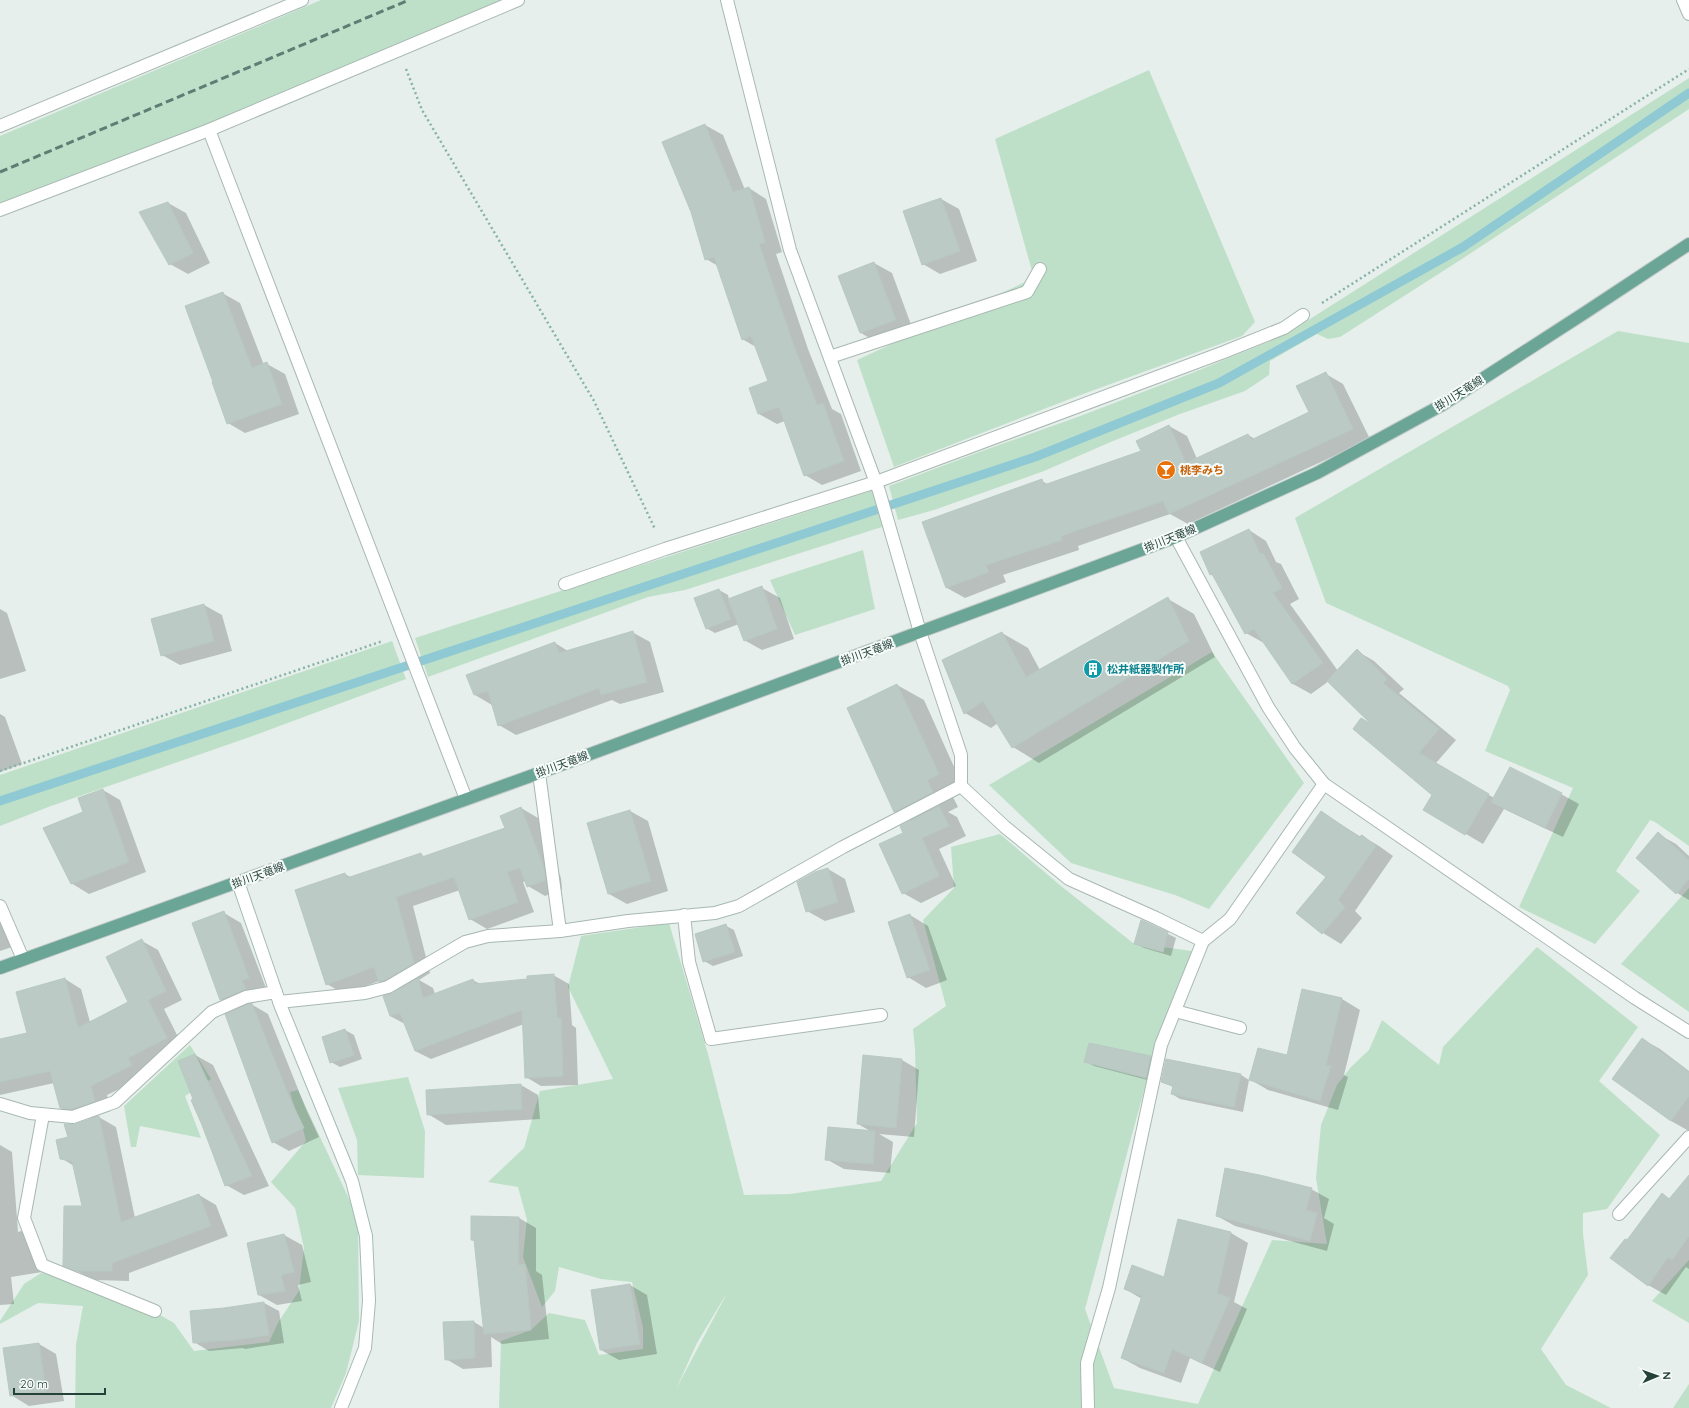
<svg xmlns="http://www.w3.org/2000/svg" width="1689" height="1408" viewBox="0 0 1689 1408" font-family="Quicksand,'Noto Sans JP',sans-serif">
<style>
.green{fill:#bfe0c8;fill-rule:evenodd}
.shadow{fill:#0003}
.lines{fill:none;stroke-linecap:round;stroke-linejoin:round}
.stream{stroke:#8ec9d4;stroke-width:9}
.building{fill:#bbcac4;stroke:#b8c9c2}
.lane-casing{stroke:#a8b8b2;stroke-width:14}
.street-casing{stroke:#a8b8b2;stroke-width:14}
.secondary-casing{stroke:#a4bbb3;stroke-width:14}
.primary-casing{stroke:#c2cac8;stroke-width:14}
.path{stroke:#86b3a5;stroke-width:2.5;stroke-dasharray:2 3;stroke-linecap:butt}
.lane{stroke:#fff;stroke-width:12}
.street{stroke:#fff;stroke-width:12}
.secondary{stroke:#fff;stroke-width:12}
.primary{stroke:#6aa596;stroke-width:12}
.rail{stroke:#5f7d75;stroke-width:3;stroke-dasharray:8 4;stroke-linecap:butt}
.labels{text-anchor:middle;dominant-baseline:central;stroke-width:4;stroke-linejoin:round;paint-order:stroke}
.street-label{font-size:11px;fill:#24423a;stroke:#f7fbf9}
.food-label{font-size:11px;font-weight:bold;fill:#c56008;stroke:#f7fbf9;text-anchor:start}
.culture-label{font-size:11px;font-weight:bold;fill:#0d838f;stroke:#f7fbf9;text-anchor:start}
</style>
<rect width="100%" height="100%" fill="#e6efeb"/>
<g class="green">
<polygon points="321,0 507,0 0,214 0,136"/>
<polygon points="1149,70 1255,322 1242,336 1075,397 894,467 857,360 1034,278 995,139"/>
<polygon points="1689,78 1689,109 1465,257 1340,337 1328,339 1317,334 1270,361 1269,375 1245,391 1180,414 1113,441 1044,471 934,510 898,520 889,486 982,451 1083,415 1192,373 1275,339 1310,319"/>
<polygon points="1618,331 1689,343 1689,846 1655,822 1650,820 1616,871 1640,891 1595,944 1519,907 1573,788 1485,751 1510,690 1508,686 1326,603 1295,518"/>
<polygon points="874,490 885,526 685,590 648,597 428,677 415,638"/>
<polygon points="863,550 875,609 795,635 770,580"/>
<polygon points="392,641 406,679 247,738 51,806 0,826 0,775"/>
<polygon points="1212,652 1304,783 1209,909 1175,895 1071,863 989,785"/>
<path d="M1000 834 1061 886 1133 943 1192 951 1156 1046 1085 1309 1114 1388 1198 1404 1272 1240 1327 1244 1316 1178 1321 1125 1337 1085 1351 1067 1369 1050 1382 1020 1439 1065 1443 1047 1537 947 1638 1027 1599 1081 1660 1135 1607 1209 1583 1213V1234L1588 1275 1541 1349 1566 1385 1611 1408H499L501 1341 531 1330 549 1313 585 1320 599 1355 643 1349V1327L632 1282 601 1279 559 1267 555 1291 542 1307 523 1257 527 1220 518 1187 488 1182 524 1148 540 1091 613 1079 568 987 581 936 669 923 708 1054 744 1195 790 1194 881 1181 917 1123 915 1049 913 1029 946 1006 923 920 954 888 951 847ZM725 1296V1297L676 1389 697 1343Z"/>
<polygon points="1689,888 1689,1012 1621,964"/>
<polygon points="190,1045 211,1079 185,1096 201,1138 140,1126 136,1147 131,1147 124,1106"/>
<polygon points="408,1077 425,1131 424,1178 358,1175 357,1140 338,1088"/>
<path d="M298 1090 358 1218 359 1321 346 1373 331 1408H75L76 1344 83 1306 38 1303 0 1324V1321L24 1284 41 1273 79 1278 120 1292 174 1323 194 1351 269 1342 279 1321 299 1291 304 1248 295 1208 271 1182 306 1141C303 1124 294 1109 290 1092Z"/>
<polygon points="1689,1260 1689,1323 1652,1301"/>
<polygon points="1689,1384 1689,1408 1673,1408"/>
</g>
<g class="shadow">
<polygon points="705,125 723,135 745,190 749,188 766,199 782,252 776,254 808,349 832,409 841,414 861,471 822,485 805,475 785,421 777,424 759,414 750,389 769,382 756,347 742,339 718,266 706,259"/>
<polygon points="941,199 959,209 977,261 940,274 923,264"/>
<polygon points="168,203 186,213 210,263 188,274 170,264"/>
<polygon points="874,263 892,273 913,330 878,343 861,333 839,276"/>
<polygon points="222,293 240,303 264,365 267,364 285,374 299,414 245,433 228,423"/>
<polygon points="1326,374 1343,384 1370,439 1188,524 1170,514 1078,546 1079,550 1003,575 1006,582 965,598 947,588 923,523 1042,481 1049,485 1142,452 1169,426 1187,436 1197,459 1248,435 1255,439 1310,413"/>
<polygon points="1249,530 1266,541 1276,562 1281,564 1299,599 1290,604 1338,671 1357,651 1374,661 1404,689 1399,693 1456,740 1436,763 1494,798 1561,794 1579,804 1563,837 1504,809 1483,844 1425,810 1433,795 1375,727 1329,681 1311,694 1293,684 1264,643 1246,633 1214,576 1211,574"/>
<polygon points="762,588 780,598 794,639 762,650 744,640 739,624 715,633 706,628 719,590 728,595 729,599"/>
<polygon points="1168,599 1194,614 1215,657 1039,763 1013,747 998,723 991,728 965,713 1002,633 1028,648 1040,670"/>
<polygon points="204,605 222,615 232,651 180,665 162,655"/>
<polygon points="0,609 7,613 26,671 0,679"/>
<polygon points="632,632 650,642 664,692 620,704 612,700 516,735 499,725 492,705 475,695 555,643 568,651"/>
<polygon points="897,685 924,700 964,789 952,795 958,807 948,812 957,817 966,836 939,849 956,886 921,903 903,893 904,834 911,821 894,812"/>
<polygon points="0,714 5,717 22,764 0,772"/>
<polygon points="103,790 120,800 146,872 89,894 71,883 85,813"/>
<polygon points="521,808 538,818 561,878 562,889 545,896 528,886 526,881 523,882 534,912 487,929 470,919 460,890 413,906 430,973 419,980 433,988 435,994 472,980 481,984 528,980 553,975 569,984 572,1025 576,1028 578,1085 541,1086 526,1077 524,1024 431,1059 415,1051 405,1024 390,1016 397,991 379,981 344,994 327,984 345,874 352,878 421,854 425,857 506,828"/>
<polygon points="630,811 648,821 668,891 627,904 609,894"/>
<polygon points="1321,812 1361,837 1362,836 1379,846 1393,856 1355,911 1362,918 1341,944 1323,933 1298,912 1328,877"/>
<polygon points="1658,834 1676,844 1689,856 1689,900 1677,893"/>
<polygon points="828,869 845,879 855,912 825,921 807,911"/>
<polygon points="224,913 241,923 266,988 259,990 263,999 251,1004 268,1014 306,1109 319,1137 289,1151 273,1142 239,1010 221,1000"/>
<polygon points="910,915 928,926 947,980 926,988 908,977"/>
<polygon points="0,916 12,947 0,951"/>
<polygon points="1142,921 1176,938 1171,956 1144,948 1135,943"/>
<polygon points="726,926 734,930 743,956 713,966 704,961"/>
<polygon points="142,941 158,950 182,1000 164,1009 183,1047 144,1068 148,1075 107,1095 111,1111 97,1116 116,1127 135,1218 199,1195 216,1205 228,1236 129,1273 129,1281 95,1280 64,1265 83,1207 74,1166 61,1158 75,1125 93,1119 77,1117 61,1108 54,1083 0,1095 0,1040 29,1034 65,979 81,989 90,1022 129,1002"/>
<polygon points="1303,990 1342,999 1360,1010 1344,1075 1348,1077 1338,1110 1268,1090 1251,1080 1287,1057"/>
<polygon points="345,1030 354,1035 362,1059 340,1067 331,1062"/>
<polygon points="1642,1039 1660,1049 1689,1071 1689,1131 1671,1121"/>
<polygon points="195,1055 213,1065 269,1186 244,1195 226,1185 194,1100"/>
<polygon points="1151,1057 1159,1061 1155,1082 1094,1066 1085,1061"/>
<polygon points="902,1060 919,1070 914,1137 879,1134 893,1142 890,1173 844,1169 826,1159 872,1132 858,1124"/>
<polygon points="1241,1075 1249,1080 1243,1112 1180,1099 1172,1094 1173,1087 1162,1082"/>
<polygon points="521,1085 538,1095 540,1119 446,1125 428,1114"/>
<polygon points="0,1145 12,1152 18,1232 21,1231 37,1241 42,1272 11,1277 14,1304 0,1305"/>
<polygon points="1689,1177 1689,1269 1686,1267 1666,1295 1648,1285 1628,1242 1662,1194 1670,1199"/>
<polygon points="1311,1189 1329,1199 1324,1218 1334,1224 1327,1251 1235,1226 1217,1216"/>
<polygon points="519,1218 536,1228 536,1271 542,1275 549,1339 502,1344 491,1337 492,1367 463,1369 446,1359 474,1322 484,1328 475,1241 472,1240"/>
<polygon points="1178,1220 1231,1233 1248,1243 1234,1302 1247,1309 1220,1372 1190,1358 1181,1383 1140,1368 1122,1358 1142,1299 1125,1289 1164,1278"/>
<polygon points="284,1235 302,1245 311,1282 298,1285 302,1301 277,1305 259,1295 248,1244"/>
<polygon points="630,1285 647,1295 657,1354 619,1360 601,1350"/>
<polygon points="264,1303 279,1311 284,1343 245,1349 243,1348 209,1351 194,1342 224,1309"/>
<polygon points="39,1344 56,1354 64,1401 29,1406 11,1395"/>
</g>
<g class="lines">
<polyline class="stream" points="0,801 1035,457 1219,383 1463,247 1689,93"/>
</g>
<g class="building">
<polygon points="705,124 733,192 749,187 765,242 759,244 791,338 817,405 823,403 844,461 804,476 779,407 758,414 749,388 768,381 751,336 742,340 714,257 705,260 691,212 662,142"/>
<polygon points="941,198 960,251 922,265 903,211"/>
<polygon points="168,202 193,253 169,265 139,212"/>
<polygon points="874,262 896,320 860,333 838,276"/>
<polygon points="223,292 252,368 267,362 282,404 227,424 212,382 213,382 185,306"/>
<polygon points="1326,372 1353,429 1169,514 1163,501 1061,536 1062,540 986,565 989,572 946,588 922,522 1042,479 1044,485 1141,451 1136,441 1169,425 1186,463 1248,434 1251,440 1309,412 1296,386"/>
<polygon points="1249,529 1260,554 1263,553 1282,588 1273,593 1323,663 1292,684 1254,629 1245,634 1212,574 1210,575 1200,552"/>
<polygon points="762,586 777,629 744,641 728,599"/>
<polygon points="719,589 731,619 706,629 694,598"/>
<polygon points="1168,597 1189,641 1012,748 983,701 964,714 942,660 1002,632 1026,677"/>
<polygon points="204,604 214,641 161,656 151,619"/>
<polygon points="633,631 647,682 601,695 599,688 498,726 488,691 474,695 466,675 555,642 559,653"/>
<polygon points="1357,649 1387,679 1383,683 1439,729 1419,753 1489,794 1465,835 1423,810 1432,795 1353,729 1361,718 1371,724 1327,681"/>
<polygon points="897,684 939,774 927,780 933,792 894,812 847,708"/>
<polygon points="1510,767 1562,793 1545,828 1491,802"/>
<polygon points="103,789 129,862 71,884 43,828 83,812 78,798"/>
<polygon points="939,806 949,826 922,838 939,876 902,894 879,844 903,833 900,826"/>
<polygon points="521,807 544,868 546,880 527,887 520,868 507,872 518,902 469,920 454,877 396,897 414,963 385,980 379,982 374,967 326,985 295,890 345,873 347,878 421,853 422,857 505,828 500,816"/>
<polygon points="630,810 651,881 608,894 587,823"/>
<polygon points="1321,811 1359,837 1362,835 1376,846 1338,900 1345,907 1322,934 1296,913 1326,877 1292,852"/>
<polygon points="1658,832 1689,860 1689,879 1676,894 1636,858"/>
<polygon points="828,868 838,902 806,912 797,882 815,872"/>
<polygon points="224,911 249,978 242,980 246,989 220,1000 192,923"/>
<polygon points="910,914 930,970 907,978 888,922"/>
<polygon points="1141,920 1168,932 1163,952 1134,944"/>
<polygon points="726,924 735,952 703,962 695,934"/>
<polygon points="142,939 166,991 148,1000 167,1038 128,1058 132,1065 91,1086 95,1101 72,1109 60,1108 50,1071 0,1082 0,1039 27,1033 16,992 65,978 78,1028 128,1002 106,957"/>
<polygon points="554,974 557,1018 561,1018 563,1076 525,1078 522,1010 415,1051 400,1013 390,1016 383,996 392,993 418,978 423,998 473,979 475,984 527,979 527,976"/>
<polygon points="1302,989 1342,998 1326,1065 1331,1066 1320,1101 1249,1080 1258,1048 1287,1055"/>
<polygon points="248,1004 252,1004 290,1099 304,1128 272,1143 225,1014"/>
<polygon points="345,1029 354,1055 330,1063 322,1037"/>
<polygon points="1642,1038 1689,1072 1689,1096 1671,1121 1612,1079"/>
<polygon points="1089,1043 1151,1056 1146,1078 1084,1062"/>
<polygon points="195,1054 252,1176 225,1186 202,1125 191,1100 193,1099 178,1061"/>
<polygon points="863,1055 902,1059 896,1128 857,1124"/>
<polygon points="1166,1059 1241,1074 1234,1107 1171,1094 1173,1086 1161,1082"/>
<polygon points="521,1084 522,1109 427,1115 426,1090"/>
<polygon points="99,1116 121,1222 199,1194 211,1226 112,1263 112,1271 76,1271 63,1266 64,1206 82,1206 72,1161 60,1159 56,1140 68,1137 64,1124 75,1124"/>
<polygon points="828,1127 875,1131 873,1164 825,1160"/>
<polygon points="1225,1168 1264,1176 1312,1188 1306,1210 1317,1213 1310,1241 1216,1216"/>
<polygon points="1689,1175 1689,1236 1672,1260 1668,1257 1648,1286 1610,1258 1625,1239 1627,1240 1662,1193 1669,1199"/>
<polygon points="471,1216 519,1217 518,1265 525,1264 531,1330 484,1334 474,1240 471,1240"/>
<polygon points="1178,1219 1231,1232 1217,1293 1230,1298 1202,1363 1172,1349 1164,1373 1121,1358 1142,1296 1124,1289 1132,1265 1164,1277"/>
<polygon points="284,1234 294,1272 281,1275 285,1291 258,1295 247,1243"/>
<polygon points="630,1284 640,1344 600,1350 591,1290"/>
<polygon points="264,1302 269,1335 229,1341 229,1340 193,1343 190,1311 224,1308"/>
<polygon points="474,1321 475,1358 445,1360 443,1322"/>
<polygon points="39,1343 46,1391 10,1396 3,1348"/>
</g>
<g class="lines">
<defs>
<g id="lane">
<polyline points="565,584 665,549 876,482 1224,352 1284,328 1303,315"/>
<polyline points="43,1115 24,1218 42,1265 155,1311"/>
<polyline points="1619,1214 1689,1137"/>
</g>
<g id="street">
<polyline points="727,0 790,250 879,491 920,632 961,755 961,786 1005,827 1069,879 1156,918 1203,941 1230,919 1324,784"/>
<polyline points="1683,0 1689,14"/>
<polyline points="0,126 302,0"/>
<polyline points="209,130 466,799"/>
<polyline points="0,210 209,130 518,0"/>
<polyline points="830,357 1027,292 1040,269"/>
<polyline points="1176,537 1268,707 1295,748 1324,784 1635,998 1689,1032"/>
<polyline points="539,773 560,931"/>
<polyline points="0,906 23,959"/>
<polyline points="684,915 689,962 711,1039 881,1015"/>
<polyline points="279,1002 365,993 388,987 465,942 488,936 560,931 628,921 715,913 739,906 843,847 961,786"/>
<polyline points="1175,1011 1240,1028"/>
<polyline points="0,1104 30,1113 73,1117 115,1102 212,1012 246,997 276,992"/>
<polyline points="1088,1408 1087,1363 1109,1288 1161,1045 1203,941"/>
</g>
<polyline id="secondary" points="238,882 281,1007 352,1181 366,1236 369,1301 365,1348 341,1408"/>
<polyline id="primary" points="0,968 539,773 1176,537 1317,473 1442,405 1586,312 1689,244"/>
</defs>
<use href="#lane" class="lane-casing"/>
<use href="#street" class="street-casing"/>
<use href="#secondary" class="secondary-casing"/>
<use href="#primary" class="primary-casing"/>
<g class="path">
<polyline points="406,69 422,110 594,401 655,529"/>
<polyline points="1322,303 1689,69"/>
<polyline points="0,771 383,641"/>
</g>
<use href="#lane" class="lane"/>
<use href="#street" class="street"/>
<use href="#secondary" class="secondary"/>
<use href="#primary" class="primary"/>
<polyline class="rail" points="0,172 409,0"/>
</g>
<defs>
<symbol id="bar-disc" viewBox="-11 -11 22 22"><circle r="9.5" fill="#e8710a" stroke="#f7fbf9"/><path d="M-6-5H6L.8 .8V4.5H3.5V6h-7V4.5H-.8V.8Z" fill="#fff"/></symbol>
<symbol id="building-disc" viewBox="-11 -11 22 22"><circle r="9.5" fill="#0f9aa8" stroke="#f7fbf9"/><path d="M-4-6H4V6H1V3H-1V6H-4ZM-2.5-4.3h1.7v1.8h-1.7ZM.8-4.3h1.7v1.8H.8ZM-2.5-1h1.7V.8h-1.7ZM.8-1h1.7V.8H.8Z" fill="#fff"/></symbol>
</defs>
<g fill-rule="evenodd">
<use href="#bar-disc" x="1155" y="459" width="22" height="22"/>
<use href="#building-disc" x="1082" y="658" width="22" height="22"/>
</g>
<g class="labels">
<g class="street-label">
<text transform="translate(1459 393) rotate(-32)">掛川天竜線</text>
<text transform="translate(1170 538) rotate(-22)">掛川天竜線</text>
<text transform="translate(867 652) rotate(-20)">掛川天竜線</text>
<text transform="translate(562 764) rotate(-20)">掛川天竜線</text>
<text transform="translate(258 875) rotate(-20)">掛川天竜線</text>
</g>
<g class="food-label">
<text x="1180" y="470">桃李みち</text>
</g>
<g class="culture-label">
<text x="1107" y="669">松井紙器製作所</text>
</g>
</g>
<g transform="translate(1657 1376) rotate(88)" stroke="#f7fbf9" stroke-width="3" paint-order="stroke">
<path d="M0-3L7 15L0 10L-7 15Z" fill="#24423a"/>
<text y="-6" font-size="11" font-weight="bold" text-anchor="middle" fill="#24423a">N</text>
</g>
<path d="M14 1388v6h91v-6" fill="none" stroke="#24423a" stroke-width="2"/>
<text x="20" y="1388" font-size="12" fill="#24423a" stroke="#f7fbf9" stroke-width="3" paint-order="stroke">20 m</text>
</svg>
